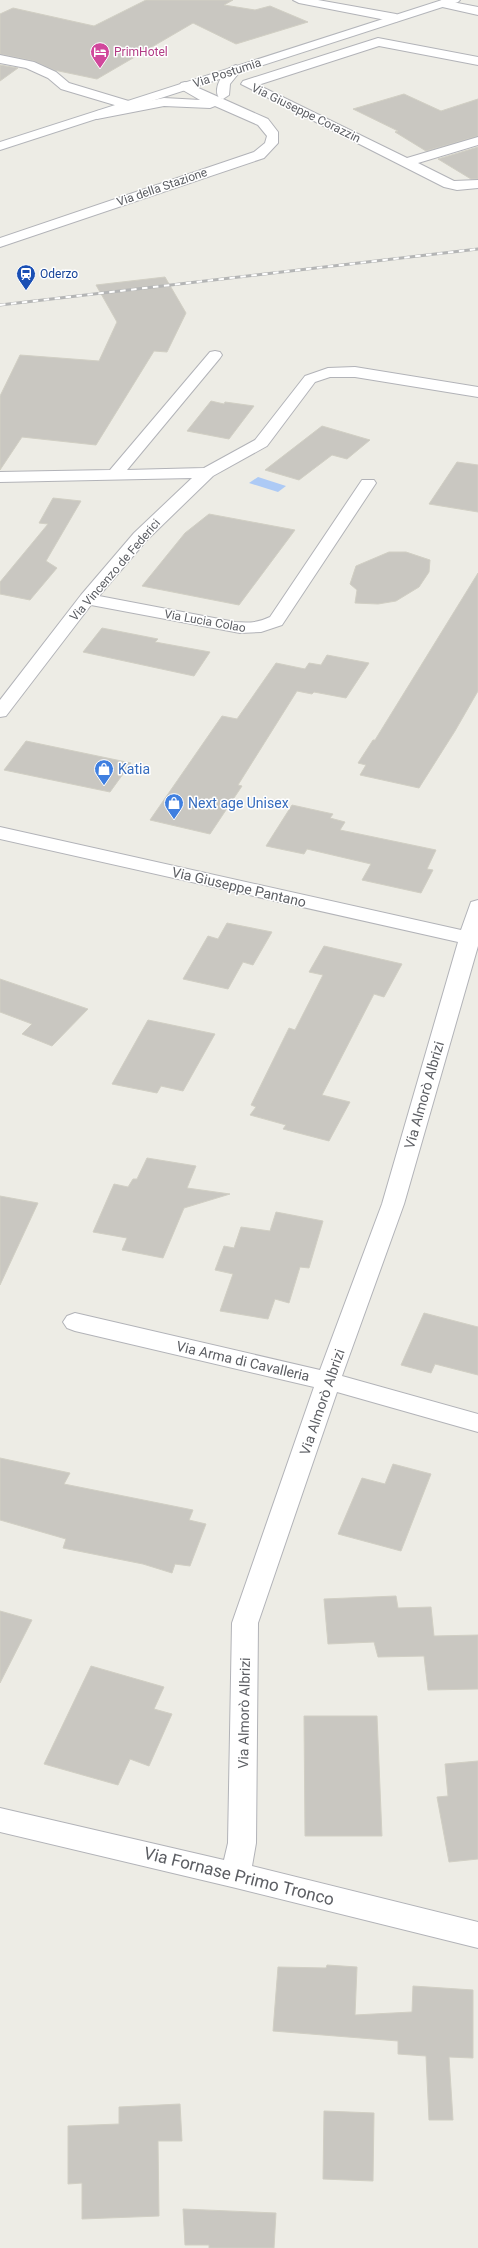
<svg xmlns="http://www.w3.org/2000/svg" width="478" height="2248" viewBox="0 0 478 2248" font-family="Roboto,sans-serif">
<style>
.water{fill:#adcaf5}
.building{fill:#c9c7c1;stroke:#d1cfc4}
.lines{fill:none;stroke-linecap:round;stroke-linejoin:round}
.minor-casing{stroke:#b2b3b8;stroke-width:2}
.tertiary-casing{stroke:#b2b3b8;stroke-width:2}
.secondary-casing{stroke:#b3b5ba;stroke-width:2}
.minor{fill:#fff;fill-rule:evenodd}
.tertiary{fill:#fff;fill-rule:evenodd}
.secondary{fill:#fff;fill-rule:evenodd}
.rail-casing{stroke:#b4b5b5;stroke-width:3}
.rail{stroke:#fff;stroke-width:2;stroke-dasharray:5.5;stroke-linecap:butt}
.labels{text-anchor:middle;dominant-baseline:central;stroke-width:3;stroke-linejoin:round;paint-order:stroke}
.far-hotel-label{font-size:12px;fill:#b23c85;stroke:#fff;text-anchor:start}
.far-street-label{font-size:12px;fill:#5c5e63;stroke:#fff}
.far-transit-label{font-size:12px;fill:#164399;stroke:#fff;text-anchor:start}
.shop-label{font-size:14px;fill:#366cbe;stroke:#fff;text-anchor:start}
.street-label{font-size:14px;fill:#5c5e63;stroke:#fff}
.near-street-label{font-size:17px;fill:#5c5e63;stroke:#fff}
</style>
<rect width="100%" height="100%" fill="#edece5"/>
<polygon class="water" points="258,477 286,486 278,492 249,483"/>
<g class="building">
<polygon points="146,0 233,0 224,5 255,10 270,6 308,22 236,44 193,23 97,79 54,70 34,61 0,54 0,14 13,8 94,26"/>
<polygon points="0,65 18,68 0,81"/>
<polygon points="404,94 441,111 478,99 478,136 426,151 395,132 398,131 353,109"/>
<polygon points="478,147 478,179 471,179 438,159"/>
<polygon points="165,277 186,313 167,352 154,351 96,445 22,437 0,470 0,396 20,355 99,361 117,322 96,285"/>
<polygon points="211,401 224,404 225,402 254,406 229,439 187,431"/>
<polygon points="322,426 370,440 347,459 332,455 299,480 265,470"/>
<polygon points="457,462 478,465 478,512 429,504"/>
<polygon points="53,498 81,501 46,561 57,568 30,600 0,594 0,582 48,524 39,523"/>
<polygon points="209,514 295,530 239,605 142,586 185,533"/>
<polygon points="389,552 406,552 430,560 429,572 419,587 396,601 378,604 355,603 357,590 350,584 356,566"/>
<polygon points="478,573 478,691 455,731 419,788 360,775 366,765 358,763 373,740 375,740"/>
<polygon points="102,628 158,639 155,642 210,652 194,676 83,652"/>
<polygon points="327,655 369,663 346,698 314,692 312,694 297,691 238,785 242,786 210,834 150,820 222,716 237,719 276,663 305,669 309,663 321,665"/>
<polygon points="26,741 131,763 110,792 4,770"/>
<polygon points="292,805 333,814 330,818 345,822 340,830 436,850 427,869 433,870 421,893 362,880 371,864 307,849 304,854 266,846"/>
<polygon points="227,923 272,932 253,965 243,962 228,989 183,979 208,936 218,939"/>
<polygon points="324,946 402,964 384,997 374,994 322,1095 350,1102 329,1141 283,1129 286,1125 250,1115 256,1107 251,1105 289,1028 295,1030 323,975 309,972"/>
<polygon points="0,979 88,1009 52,1046 22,1034 32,1024 0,1012"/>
<polygon points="148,1020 215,1034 183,1091 161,1086 157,1093 112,1084"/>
<polygon points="147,1158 196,1166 187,1188 230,1194 184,1208 163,1258 122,1250 127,1238 93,1232 114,1184 128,1187 133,1179 137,1179"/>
<polygon points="0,1196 38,1203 0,1285"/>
<polygon points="276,1212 323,1221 309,1268 300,1267 289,1303 275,1299 268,1319 220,1311 233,1274 215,1270 224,1246 234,1248 241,1227 270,1231"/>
<polygon points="424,1313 478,1327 478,1375 435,1364 431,1373 401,1365"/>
<polygon points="0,1458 70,1473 64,1484 193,1510 189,1520 206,1524 190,1566 175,1564 172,1573 143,1564 63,1548 66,1539 0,1520"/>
<polygon points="393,1464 431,1474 401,1551 338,1534 362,1478 385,1484"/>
<polygon points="396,1596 398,1608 431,1607 434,1636 478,1635 478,1689 428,1690 424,1656 378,1657 374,1642 328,1644 324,1599"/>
<polygon points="0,1611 32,1620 0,1683"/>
<polygon points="91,1666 164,1687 154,1709 172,1714 149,1766 130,1759 118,1785 44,1764"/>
<polygon points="304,1716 377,1716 382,1836 305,1836"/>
<polygon points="478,1761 478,1859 449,1862 437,1797 448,1796 445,1764"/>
<polygon points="327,1965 357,1967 355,2015 412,2012 413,1986 473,1990 473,2058 449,2057 453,2120 429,2120 426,2056 398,2054 398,2041 273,2031 278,1967 326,1968"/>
<polygon points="180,2104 182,2141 158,2141 159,2216 82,2219 82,2183 68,2184 68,2126 119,2124 119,2107"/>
<polygon points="324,2111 374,2113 373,2181 323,2179"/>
<polygon points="183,2209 276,2213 274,2248 209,2248 209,2245 185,2245"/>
</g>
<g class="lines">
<defs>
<g id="minor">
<polygon points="442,0 478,7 478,15 438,6 436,4"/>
<polygon points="378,38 478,57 478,65 379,46 258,85 407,158 478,137 478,145 418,163 454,181 478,180 478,188 457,190 444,187 241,84 243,81"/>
<polygon points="0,55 34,62 56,72 69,83 132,102 134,105 128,109 61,89 48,78 26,68 0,63"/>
<path d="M215 351 220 352 222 355 220 358 127 470 204 468 255 440 305 376 328 368 355 367 478 387V397L355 377H330L315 382 267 446 213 476 146 541 99 596 235 622C248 623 258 623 270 617L362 480H374L376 483 282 625 261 632 240 633 91 605 6 716 0 717V700L81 595 134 533 192 478 0 482V472L110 470 210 352Z"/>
<polygon points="0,827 461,930 471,902 478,900 478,946 404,1204 342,1376 478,1414 478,1432 337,1392 258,1623 256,1843 252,1866 478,1922 478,1948 236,1888 0,1832 0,1808 224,1860 228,1843 232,1623 314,1387 75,1331 67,1328 63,1322 67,1316 75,1313 320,1370 382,1204 458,942 0,839"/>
</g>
<g id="tertiary">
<polygon points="293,0 318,0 396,14 402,18 396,22 299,3"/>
<path d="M236 65 242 69 230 84 229 95 223 99 219 98C212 87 225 68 236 65Z"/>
<polygon points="185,82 268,119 278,132 278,143 264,158 0,247 0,238 254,152 265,143 267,136 258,125 215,106 210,108 164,106 97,119 91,115 97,111 164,98 200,100 181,89 179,86 181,83"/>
</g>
<polygon id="secondary" points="442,0 460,0 458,2 0,150 0,142"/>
</defs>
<use href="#minor" class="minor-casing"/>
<use href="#tertiary" class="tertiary-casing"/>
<use href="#secondary" class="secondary-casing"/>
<use href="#minor" class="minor"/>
<use href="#tertiary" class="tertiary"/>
<use href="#secondary" class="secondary"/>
<defs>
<polyline id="rail" points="0,305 478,249"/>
</defs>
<use href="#rail" class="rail-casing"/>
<use href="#rail" class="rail"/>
</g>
<defs>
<symbol id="hotel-pin" viewBox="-11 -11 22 30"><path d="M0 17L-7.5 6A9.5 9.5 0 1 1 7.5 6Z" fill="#d1479c" stroke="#fff"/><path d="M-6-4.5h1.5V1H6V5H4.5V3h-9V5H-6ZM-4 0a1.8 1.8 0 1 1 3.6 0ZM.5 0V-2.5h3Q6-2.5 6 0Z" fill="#fff"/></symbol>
<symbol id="station-pin" viewBox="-11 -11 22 30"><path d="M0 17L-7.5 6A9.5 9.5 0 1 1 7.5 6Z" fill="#1a4fb4" stroke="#fff"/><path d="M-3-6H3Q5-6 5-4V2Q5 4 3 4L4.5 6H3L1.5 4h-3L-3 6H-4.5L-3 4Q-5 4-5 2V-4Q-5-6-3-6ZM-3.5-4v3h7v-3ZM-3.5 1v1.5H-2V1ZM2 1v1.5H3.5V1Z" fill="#fff"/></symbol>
<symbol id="shop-pin" viewBox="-11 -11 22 30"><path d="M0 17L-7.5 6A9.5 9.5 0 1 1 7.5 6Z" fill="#3f7fe0" stroke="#fff"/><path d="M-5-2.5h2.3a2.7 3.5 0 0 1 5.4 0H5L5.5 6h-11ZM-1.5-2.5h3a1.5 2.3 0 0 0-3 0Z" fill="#fff"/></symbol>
</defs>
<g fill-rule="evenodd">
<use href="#hotel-pin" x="89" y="41" width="22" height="30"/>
<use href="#station-pin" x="15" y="263" width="22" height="30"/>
<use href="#shop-pin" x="93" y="758" width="22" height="30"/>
<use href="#shop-pin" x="163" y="792" width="22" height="30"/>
</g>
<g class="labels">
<g class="far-hotel-label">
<text x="114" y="52">PrimHotel</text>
</g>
<g class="far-street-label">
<text transform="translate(227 73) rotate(-18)">Via Postumia</text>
<text transform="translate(306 113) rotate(26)">Via Giuseppe Corazzin</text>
<text transform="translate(162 187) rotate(-19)">Via della Stazione</text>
<text transform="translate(115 570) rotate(-49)">Via Vincenzo de Federici</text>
<text transform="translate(205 621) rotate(10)">Via Lucia Colao</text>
</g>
<g class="far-transit-label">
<text x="40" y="274">Oderzo</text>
</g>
<g class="shop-label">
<text x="118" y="769">Katia</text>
<text x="188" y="803">Next age Unisex</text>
</g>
<g class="street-label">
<text transform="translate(239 887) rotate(13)">Via Giuseppe Pantano</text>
<text transform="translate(424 1095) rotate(-74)">Via Almorò Albrizi</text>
<text transform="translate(243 1361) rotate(13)">Via Arma di Cavalleria</text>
<text transform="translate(322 1402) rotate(-71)">Via Almorò Albrizi</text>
<text transform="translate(244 1713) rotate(-89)">Via Almorò Albrizi</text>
</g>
<g class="near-street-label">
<text transform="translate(239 1876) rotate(14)">Via Fornase Primo Tronco</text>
</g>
</g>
</svg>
